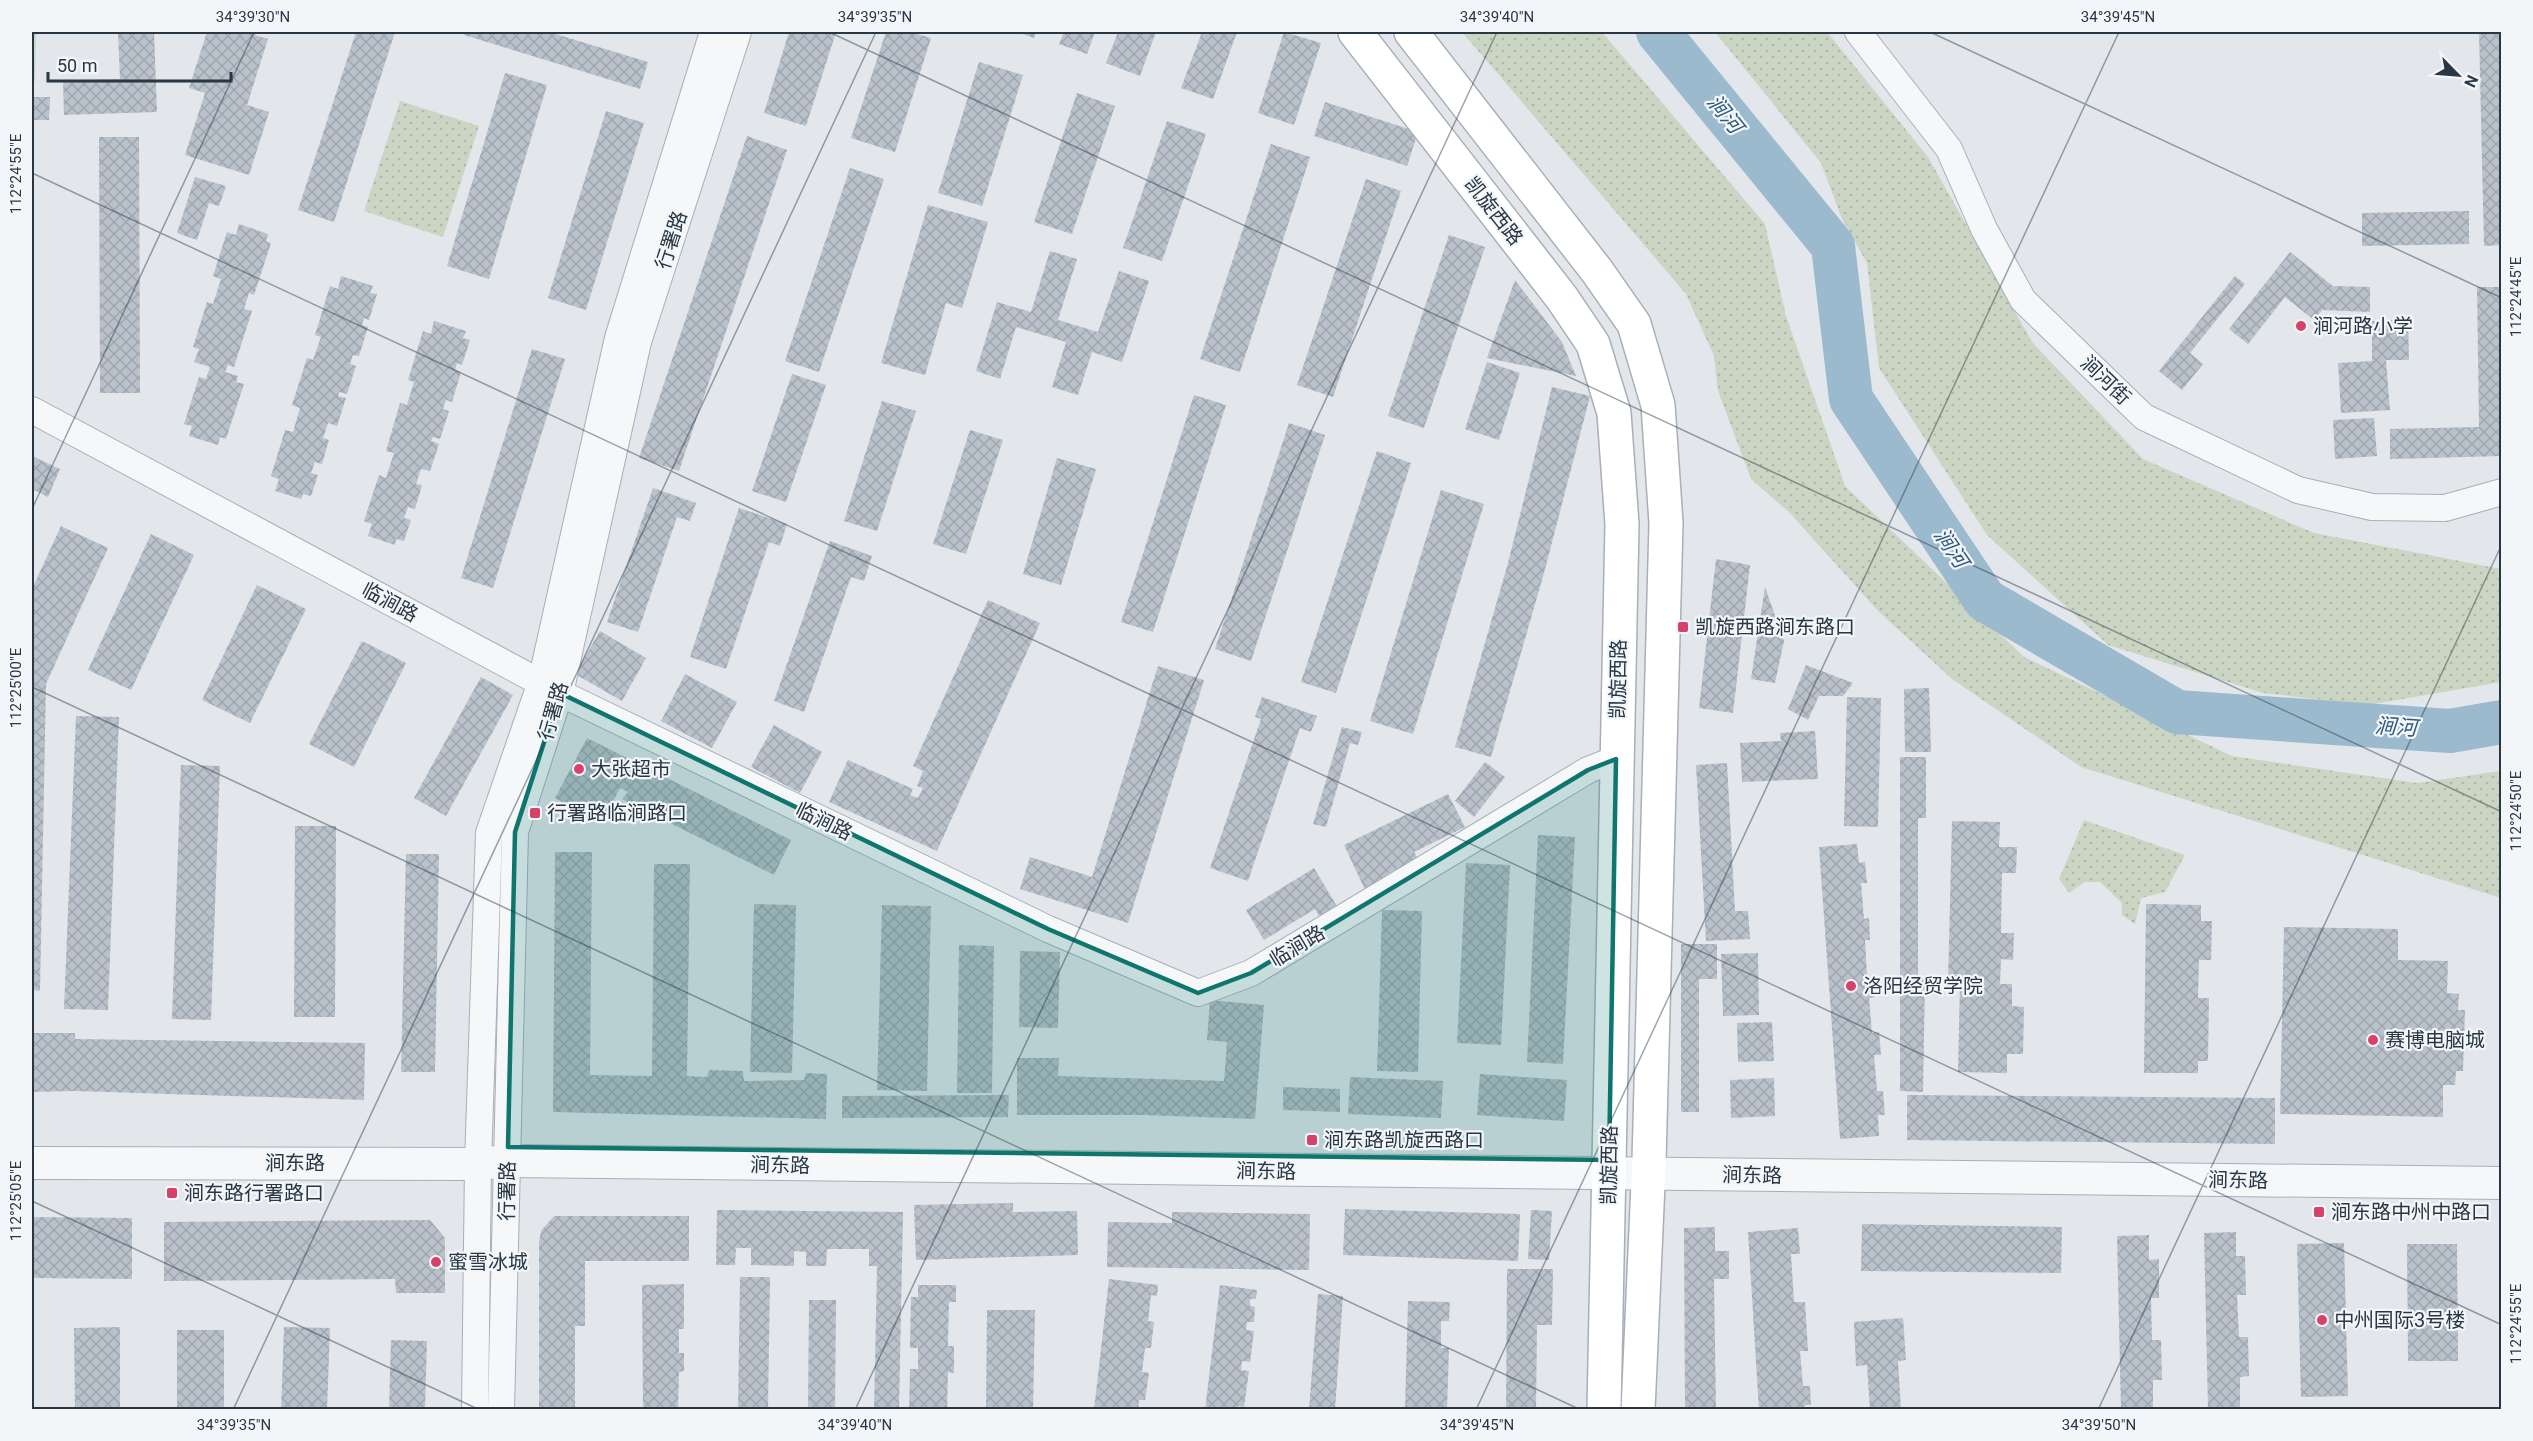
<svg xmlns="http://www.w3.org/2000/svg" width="2533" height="1441" viewBox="0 0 2533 1441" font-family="Roboto,'Noto Sans SC',sans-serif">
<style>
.grass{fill:url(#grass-dots)}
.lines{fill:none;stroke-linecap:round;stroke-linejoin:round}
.river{stroke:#9cbacd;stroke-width:44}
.building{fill:url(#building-cross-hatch)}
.minor-casing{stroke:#a7afb7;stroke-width:28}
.tertiary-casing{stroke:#a7afb7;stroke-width:34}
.secondary-casing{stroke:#a7afb7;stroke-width:36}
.minor{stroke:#f6f7f9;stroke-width:26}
.tertiary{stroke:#f6f7f9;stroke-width:32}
.secondary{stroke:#fff;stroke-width:33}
.marked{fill:#0f766e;fill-opacity:0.2;stroke:#0f766e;stroke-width:4.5;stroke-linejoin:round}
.ticks{fill:none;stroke:#293745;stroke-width:1.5;stroke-opacity:0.45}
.poi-dot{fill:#d6426a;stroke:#f3f6f9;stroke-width:2}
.labels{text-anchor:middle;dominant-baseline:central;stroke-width:4.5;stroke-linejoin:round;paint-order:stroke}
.street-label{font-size:20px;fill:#293745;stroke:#f3f6f9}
.poi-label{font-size:20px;fill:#293745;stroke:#f3f6f9;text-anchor:start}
.water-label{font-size:21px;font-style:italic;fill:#305b7c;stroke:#f3f6f9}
.neatline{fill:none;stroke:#293745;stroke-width:2}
.ticks-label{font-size:15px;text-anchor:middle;fill:#293745}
</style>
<defs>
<pattern id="grass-dots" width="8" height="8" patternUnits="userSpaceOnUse" patternTransform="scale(1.5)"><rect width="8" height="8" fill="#cad6c3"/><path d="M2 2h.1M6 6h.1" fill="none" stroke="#aeb8a9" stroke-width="1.8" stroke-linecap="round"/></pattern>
<pattern id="building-cross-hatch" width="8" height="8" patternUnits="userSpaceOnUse" patternTransform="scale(1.5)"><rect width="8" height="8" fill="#b9c1ca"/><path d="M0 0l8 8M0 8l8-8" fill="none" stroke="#9fa6af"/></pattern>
</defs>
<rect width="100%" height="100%" fill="#e3e7ec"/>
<g class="grass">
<polygon points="32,32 36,32 35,81 32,81"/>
<polygon points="1462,32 1602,32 1765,224 1786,316 1845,486 2024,657 2232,756 2417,783 2501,771 2501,898 2081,767 1952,679 1878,611 1789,512 1751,479 1718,391 1714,356 1686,294"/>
<polygon points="1715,32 1827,32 1928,157 2032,342 2143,459 2314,533 2501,569 2501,682 2368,705 2263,693 2108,645 1987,535 1879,368 1867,263 1842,219 1821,163"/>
<polygon points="400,101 479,126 443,237 364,211"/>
<polygon points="2084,820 2185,855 2165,892 2141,898 2135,924 2122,915 2122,903 2100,882 2085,882 2069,893 2059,879"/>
</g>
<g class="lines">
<polyline class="river" points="1658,32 1833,246 1851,399 1985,600 2177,712 2450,731 2502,722"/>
</g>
<g class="building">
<polygon points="118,32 154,32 157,112 64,115 63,81 120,79"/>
<polygon points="207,32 256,32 255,35 268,39 247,105 269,112 249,175 185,155 205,93 189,88"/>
<polygon points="356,32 395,32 334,222 298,210"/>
<polygon points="465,32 549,32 648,62 640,89 464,35"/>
<polygon points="789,32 836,32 806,126 764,113"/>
<polygon points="886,32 910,32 931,38 895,152 851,138"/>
<polygon points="1017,32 1036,32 1034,38"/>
<polygon points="1064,32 1095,32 1087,54 1059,44"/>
<polygon points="1118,32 1156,32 1140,76 1106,63"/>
<polygon points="1202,32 1237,32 1213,99 1181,88"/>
<polygon points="1284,32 1321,43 1294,125 1258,113"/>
<polygon points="2479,32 2502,32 2502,245 2484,246"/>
<polygon points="979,62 1023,75 982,206 938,193"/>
<polygon points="505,73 547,85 489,279 447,266"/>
<polygon points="1077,93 1115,106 1072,234 1034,222"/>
<polygon points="32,97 50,97 49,120 32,120"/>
<polygon points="1325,102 1418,132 1407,166 1314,136"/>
<polygon points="606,111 644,123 586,310 548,298"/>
<polygon points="1167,121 1206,134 1162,261 1123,248"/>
<polygon points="747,136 787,150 679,471 639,458"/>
<polygon points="99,137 139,137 140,393 100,393"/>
<polygon points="1271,144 1310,157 1240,372 1200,359"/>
<polygon points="850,168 884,179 819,372 785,361"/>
<polygon points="195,177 226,186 219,206 209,203 197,240 177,233"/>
<polygon points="1366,179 1401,191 1333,397 1297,385"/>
<polygon points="928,205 988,222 962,308 946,303 925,375 881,363"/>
<polygon points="2469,211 2469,244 2362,246 2362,213"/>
<polygon points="239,224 268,234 266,241 271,243 254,295 249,293 244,309 252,311 234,367 228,365 225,372 238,376 236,382 244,384 226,439 220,437 218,445 189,436 192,426 184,424 199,377 206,379 210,367 194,362 199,349 193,347 207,302 213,304 221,279 213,276 227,232 236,235"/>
<polygon points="1449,235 1485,247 1424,428 1388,416"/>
<polygon points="1050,251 1077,259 1058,320 1098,332 1119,271 1149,281 1122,362 1092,352 1078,395 1052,387 1066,342 1016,327 1000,379 976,371 997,302 1031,312"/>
<polygon points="2290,252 2333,286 2370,287 2370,312 2322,310 2314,320 2285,297 2248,344 2229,329"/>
<polygon points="341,276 373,286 370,293 377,294 369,320 364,318 362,325 368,327 359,356 353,355 350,364 356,366 347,394 339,392 338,396 346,398 337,426 328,423 323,438 329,440 322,464 315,462 311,473 318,475 311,496 303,494 301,499 275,491 279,479 271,476 285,430 293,432 300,408 292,405 307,358 313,360 321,337 315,335 330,286 338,289"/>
<polygon points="2235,276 2245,284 2190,353 2203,364 2182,390 2159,371"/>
<polygon points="1515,280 1562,342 1576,376 1487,358"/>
<polygon points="2477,287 2502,287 2502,456 2390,459 2390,429 2479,427"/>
<polygon points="2408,320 2409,360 2386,360 2390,410 2341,413 2338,363 2372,361 2372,321"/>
<polygon points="434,321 466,331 463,338 470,340 462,365 457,363 455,370 461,372 452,402 446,400 443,409 449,411 440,439 433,437 431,441 439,444 430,471 421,469 416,484 422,485 415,509 408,507 404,518 411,520 404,541 396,539 395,545 368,536 372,524 364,521 379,475 386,478 394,453 386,451 400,403 407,405 414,382 408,380 423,331 431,334"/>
<polygon points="532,349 565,359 493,588 461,578"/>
<polygon points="1487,362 1520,373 1499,440 1465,429"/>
<polygon points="792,374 826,385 786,502 752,491"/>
<polygon points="1552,387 1590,396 1544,573 1491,757 1455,747 1508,563"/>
<polygon points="1194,395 1226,405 1153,632 1121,622"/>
<polygon points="882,401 916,411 877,531 844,521"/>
<polygon points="2374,418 2377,456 2335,459 2333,420"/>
<polygon points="1289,423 1325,435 1251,661 1215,649"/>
<polygon points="970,430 1003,440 966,554 933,544"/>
<polygon points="1377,451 1411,463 1336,693 1301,682"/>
<polygon points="32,456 60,469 48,497 32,489"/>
<polygon points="1057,458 1096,469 1061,585 1023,574"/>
<polygon points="653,488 696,503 690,521 677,517 638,632 607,622"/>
<polygon points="1441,490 1484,504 1413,734 1370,721"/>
<polygon points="739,508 787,524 780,546 769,542 726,669 690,657"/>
<polygon points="61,526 108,548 46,684 40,991 32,990 32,589"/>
<polygon points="151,534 194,555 131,690 88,670"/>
<polygon points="830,541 872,556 864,581 851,577 804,712 774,701"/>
<polygon points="1716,559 1750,565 1733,713 1699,708"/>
<polygon points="257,585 306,609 250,723 202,700"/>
<polygon points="1765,587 1784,641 1775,683 1751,679"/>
<polygon points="988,600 1040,623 937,851 829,802 848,760 913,789 910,795 918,798 923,788 917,786 923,771 913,766"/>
<polygon points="600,631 646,658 622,701 575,674"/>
<polygon points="362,641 406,663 354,767 309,744"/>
<polygon points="1806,665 1853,683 1843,696 1819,696 1808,720 1788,709"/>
<polygon points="1158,666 1204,680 1128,923 1020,889 1030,857 1092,877"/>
<polygon points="685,674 737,702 712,748 661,721"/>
<polygon points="481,677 513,695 446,816 414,798"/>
<polygon points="1929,688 1931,752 1905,752 1904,689"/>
<polygon points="1262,697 1317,716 1311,732 1300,728 1248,881 1210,868 1261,719 1255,717"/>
<polygon points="1847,697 1881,698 1878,827 1844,826"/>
<polygon points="76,716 119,717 108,1010 64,1009"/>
<polygon points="774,725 822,752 800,793 751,767"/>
<polygon points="1342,727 1362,732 1358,745 1350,743 1326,827 1313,824"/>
<polygon points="1815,731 1818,779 1742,782 1740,743 1781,741 1780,733"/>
<polygon points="587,738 791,840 774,875 622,799 628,792 620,788 602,823 555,798"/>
<polygon points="1900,757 1926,757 1926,818 1918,818 1918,981 1925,978 1923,1092 1900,1091"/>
<polygon points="1485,762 1505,777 1474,817 1455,801"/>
<polygon points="1727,763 1735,911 1748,911 1750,939 1706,941 1696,765"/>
<polygon points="181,765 220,766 211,1020 172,1019"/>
<polygon points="1448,794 1465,827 1414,852 1418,859 1387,874 1390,880 1366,892 1344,845"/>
<polygon points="1952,821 2000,822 1999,847 2017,847 2016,873 2002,873 2001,933 2014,933 2013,960 2001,959 2000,984 2012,984 2012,1006 2024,1007 2023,1054 2007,1054 2007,1073 1958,1072 1960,983 1948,983"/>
<polygon points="295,826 336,826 335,1017 294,1017"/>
<polygon points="1538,835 1575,837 1563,1064 1527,1062"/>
<polygon points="1857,844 1859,863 1865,862 1867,883 1861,883 1864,919 1869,918 1870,940 1865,940 1867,976 1873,976 1875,997 1869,998 1872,1033 1879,1032 1881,1055 1874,1055 1877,1091 1883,1091 1885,1115 1878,1115 1879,1136 1840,1139 1819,847"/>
<polygon points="555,852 592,852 590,1075 652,1076 654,864 690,864 687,1076 707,1077 709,1070 743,1071 744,1081 804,1080 806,1073 827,1074 826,1119 553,1112"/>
<polygon points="406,854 439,854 435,1072 401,1072"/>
<polygon points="1466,863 1510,865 1501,1045 1457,1043"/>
<polygon points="1314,868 1338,908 1321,919 1315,909 1264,940 1246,910"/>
<polygon points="754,904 796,905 792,1073 750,1072"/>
<polygon points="2146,904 2201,905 2201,921 2212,921 2211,960 2199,960 2198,998 2209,998 2208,1061 2198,1061 2198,1073 2144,1073"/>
<polygon points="882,905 931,906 927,1091 877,1090"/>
<polygon points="1382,910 1422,911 1418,1072 1377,1071"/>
<polygon points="2284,927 2398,929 2398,960 2448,961 2447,993 2459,994 2458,1010 2465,1010 2463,1071 2456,1071 2455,1085 2443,1085 2443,1117 2280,1114"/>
<polygon points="1681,944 1717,944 1717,979 1699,979 1699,1112 1681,1112"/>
<polygon points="959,945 994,946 992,1093 957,1093"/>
<polygon points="1020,951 1060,952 1058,1028 1019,1027"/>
<polygon points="1758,953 1759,1015 1723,1016 1721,954"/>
<polygon points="1210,1000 1264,1005 1255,1119 1144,1115 1017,1115 1017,1058 1059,1058 1058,1076 1224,1081 1227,1042 1207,1040"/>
<polygon points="1772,1022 1774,1061 1738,1062 1737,1023"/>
<polygon points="32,1033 75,1033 75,1039 365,1043 364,1100 75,1091 32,1092"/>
<polygon points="1480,1074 1567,1080 1564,1121 1477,1115"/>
<polygon points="1350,1077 1443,1081 1441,1118 1348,1114"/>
<polygon points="1774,1078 1775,1116 1731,1118 1730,1080"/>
<polygon points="1283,1087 1340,1089 1340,1112 1283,1110"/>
<polygon points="1009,1095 1008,1117 842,1118 842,1096"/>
<polygon points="1907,1095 2275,1098 2275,1144 1907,1140"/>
<polygon points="1013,1203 1013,1212 1077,1211 1078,1255 916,1260 914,1205"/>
<polygon points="1345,1209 1520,1214 1518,1261 1343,1255"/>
<polygon points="717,1210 903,1212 899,1410 874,1410 877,1266 869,1266 869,1249 827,1249 826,1266 806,1266 806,1252 794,1251 794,1266 751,1265 751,1248 736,1248 735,1265 716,1265"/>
<polygon points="1531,1210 1552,1211 1549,1260 1528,1259"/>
<polygon points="1172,1212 1310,1214 1309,1270 1107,1267 1108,1222 1172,1223"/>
<polygon points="554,1216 689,1216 689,1261 585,1261 585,1326 575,1326 575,1410 539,1410 539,1243 541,1231"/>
<polygon points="32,1217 132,1218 132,1279 32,1278"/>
<polygon points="430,1220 445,1238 445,1293 396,1293 395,1279 164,1281 164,1222"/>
<polygon points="1862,1224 2062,1227 2061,1273 1861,1271"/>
<polygon points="1715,1227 1715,1251 1729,1251 1729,1279 1714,1279 1716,1410 1685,1410 1684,1228"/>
<polygon points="1798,1228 1800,1254 1791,1254 1794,1302 1805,1302 1808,1351 1800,1351 1803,1386 1810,1386 1811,1405 1805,1405 1805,1410 1759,1410 1748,1232"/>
<polygon points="2236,1232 2236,1256 2245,1256 2246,1295 2237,1295 2239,1337 2248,1337 2249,1376 2240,1377 2240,1410 2208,1410 2204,1233"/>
<polygon points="2149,1235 2149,1260 2159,1259 2159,1298 2151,1298 2152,1340 2161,1340 2162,1380 2153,1380 2153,1410 2121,1410 2117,1236"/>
<polygon points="2344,1243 2348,1396 2301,1397 2297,1244"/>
<polygon points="2407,1244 2457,1244 2458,1361 2408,1361"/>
<polygon points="1507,1269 1553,1269 1552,1325 1537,1325 1536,1410 1506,1410"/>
<polygon points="740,1277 770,1277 768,1410 738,1410"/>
<polygon points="1109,1279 1158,1285 1157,1296 1151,1295 1148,1321 1154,1322 1151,1348 1145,1348 1142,1372 1149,1373 1145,1400 1139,1400 1138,1410 1094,1410"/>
<polygon points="684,1284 684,1329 679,1329 679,1353 684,1353 684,1371 679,1372 678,1410 643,1410 642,1285"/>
<polygon points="918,1285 956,1285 956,1302 949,1302 948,1346 954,1346 954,1373 948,1372 947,1410 909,1410 910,1369 918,1369 918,1348 910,1348 911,1297 918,1297"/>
<polygon points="1220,1285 1257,1290 1256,1299 1250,1299 1250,1306 1255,1307 1254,1322 1247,1322 1246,1330 1254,1331 1250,1362 1242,1361 1241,1370 1249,1371 1244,1407 1238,1406 1237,1410 1205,1410"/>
<polygon points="1318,1294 1343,1296 1335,1410 1309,1410"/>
<polygon points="809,1300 836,1300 835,1410 808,1410"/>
<polygon points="1408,1301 1450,1302 1449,1321 1441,1321 1441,1348 1449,1348 1447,1410 1405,1410"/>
<polygon points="987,1310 1035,1310 1033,1410 986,1410"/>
<polygon points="1903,1318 1906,1360 1898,1361 1901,1410 1870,1410 1867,1365 1856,1366 1854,1322"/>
<polygon points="120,1327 120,1410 75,1410 74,1328"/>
<polygon points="284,1327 330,1328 327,1410 281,1410"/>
<rect x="177" y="1330" width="47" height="80"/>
<polygon points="391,1340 427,1341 425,1410 389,1410"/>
</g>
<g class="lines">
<defs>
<g id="minor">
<polyline points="1858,32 1949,149 1984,229 2023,300 2144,417 2298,490 2372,507 2445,508 2502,492"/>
<polyline points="32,410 560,693 1048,929 1198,993 1251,973 1588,770 1616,759"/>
<polyline points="475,1410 478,1164 489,833 541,682 618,338 713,32"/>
<polyline points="501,1410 515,832 560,693 638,342 738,32"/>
</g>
<polyline id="tertiary" points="32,1163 478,1164 507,1161 2502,1183"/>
<g id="secondary">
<polyline points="1355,32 1562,298 1593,344 1614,413 1622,524 1604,1410"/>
<polyline points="1411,32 1597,271 1634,324 1658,405 1666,523 1649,1161 1638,1410"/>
</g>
</defs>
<use href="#minor" class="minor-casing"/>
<use href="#tertiary" class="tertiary-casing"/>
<use href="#secondary" class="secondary-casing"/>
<use href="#minor" class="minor"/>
<use href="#tertiary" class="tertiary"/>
<use href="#secondary" class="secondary"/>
</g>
<path class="marked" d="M560 693 1048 929 1198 993 1251 973 1588 770 1616 759 1609 1160 508 1147 515 832Z"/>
<path class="ticks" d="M829 32 2502 812M1930 32 2502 298M32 173 2502 1325M32 509 254 32M32 687 1581 1410M32 1201 480 1410M233 1410 876 32M855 1410 1497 32M1476 1410 2119 32M2098 1410 2502 544"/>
<g class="poi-dot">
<circle cx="2301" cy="326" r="6"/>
<rect x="1677" y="621" width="12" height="12" rx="3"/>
<circle cx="579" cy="769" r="6"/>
<rect x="529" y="807" width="12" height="12" rx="3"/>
<circle cx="1851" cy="986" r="6"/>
<circle cx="2373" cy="1040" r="6"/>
<rect x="1306" y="1134" width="12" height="12" rx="3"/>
<rect x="166" y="1187" width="12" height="12" rx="3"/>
<rect x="2313" y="1206" width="12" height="12" rx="3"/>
<circle cx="436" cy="1262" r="6"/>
<circle cx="2322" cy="1320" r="6"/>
</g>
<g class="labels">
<g class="street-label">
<text transform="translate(1494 211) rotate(52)">凯旋西路</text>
<text transform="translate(671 240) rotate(-72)">行署路</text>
<text transform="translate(2106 380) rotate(44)">涧河街</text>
<text transform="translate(390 602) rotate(28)">临涧路</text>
<text transform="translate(1618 679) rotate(-89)">凯旋西路</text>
<text transform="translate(553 711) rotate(-74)">行署路</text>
<text transform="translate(824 821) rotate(26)">临涧路</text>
<text transform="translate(1297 946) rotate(-31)">临涧路</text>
<text x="295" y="1163">涧东路</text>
<text transform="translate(780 1165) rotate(1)">涧东路</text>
<text transform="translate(1609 1165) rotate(-89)">凯旋西路</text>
<text transform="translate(1266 1171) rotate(1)">涧东路</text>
<text transform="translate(1752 1175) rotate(1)">涧东路</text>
<text transform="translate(2238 1180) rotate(1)">涧东路</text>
<text transform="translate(507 1191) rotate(-89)">行署路</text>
</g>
<g class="poi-label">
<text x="2313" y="326">涧河路小学</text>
<text x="1695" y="627">凯旋西路涧东路口</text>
<text x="591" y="769">大张超市</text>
<text x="547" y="813">行署路临涧路口</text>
<text x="1863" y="986">洛阳经贸学院</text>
<text x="2385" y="1040">赛博电脑城</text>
<text x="1324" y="1140">涧东路凯旋西路口</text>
<text x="184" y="1193">涧东路行署路口</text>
<text x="2331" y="1212">涧东路中州中路口</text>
<text x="448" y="1262">蜜雪冰城</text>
<text x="2334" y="1320">中州国际3号楼</text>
</g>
<g class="water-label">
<text transform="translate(1725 114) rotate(51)">涧河</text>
<text transform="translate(1951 548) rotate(56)">涧河</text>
<text transform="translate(2396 727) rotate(4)">涧河</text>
</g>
</g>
<rect width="2533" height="1441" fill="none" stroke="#f3f6f9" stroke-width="66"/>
<g transform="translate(2458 75) rotate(115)" stroke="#f3f6f9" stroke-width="4.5" paint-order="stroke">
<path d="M0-4.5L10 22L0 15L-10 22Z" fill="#293745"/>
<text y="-9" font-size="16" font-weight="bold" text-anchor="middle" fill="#293745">N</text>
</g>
<path d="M48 72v9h183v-9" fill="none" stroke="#293745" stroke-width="3"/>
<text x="57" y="72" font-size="18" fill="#293745" stroke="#f3f6f9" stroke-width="4.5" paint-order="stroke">50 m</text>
<rect x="33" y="33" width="2467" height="1375" class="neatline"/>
<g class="ticks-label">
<text x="253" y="22">34°39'30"N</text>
<text x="875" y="22">34°39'35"N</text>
<text x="1497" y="22">34°39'40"N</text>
<text x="2118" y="22">34°39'45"N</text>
<text transform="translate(16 174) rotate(-90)" y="5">112°24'55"E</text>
<text transform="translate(2516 297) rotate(-90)" y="5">112°24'45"E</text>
<text transform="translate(16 688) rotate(-90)" y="5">112°25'00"E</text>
<text transform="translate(2516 811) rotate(-90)" y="5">112°24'50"E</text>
<text transform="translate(16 1201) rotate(-90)" y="5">112°25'05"E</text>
<text transform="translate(2516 1324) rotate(-90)" y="5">112°24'55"E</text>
<text x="234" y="1430">34°39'35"N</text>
<text x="855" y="1430">34°39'40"N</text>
<text x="1477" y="1430">34°39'45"N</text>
<text x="2099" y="1430">34°39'50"N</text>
</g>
</svg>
